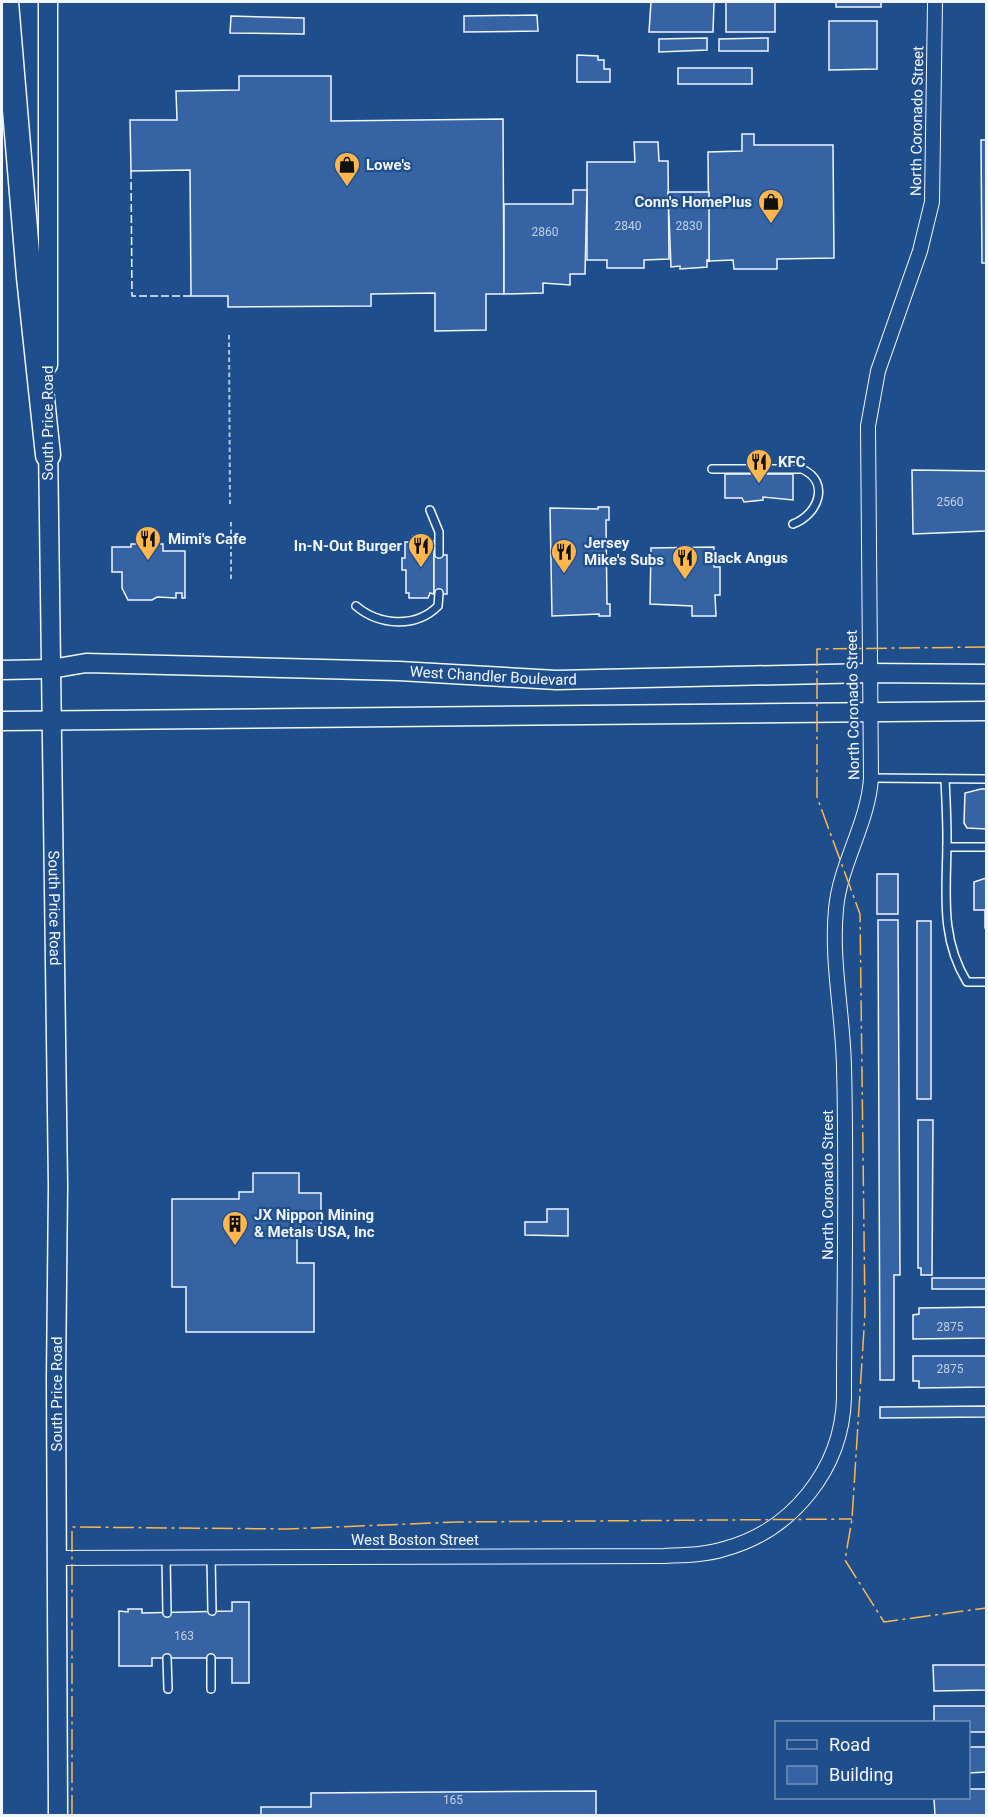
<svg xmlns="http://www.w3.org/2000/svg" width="988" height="1817" viewBox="0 0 988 1817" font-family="Roboto,sans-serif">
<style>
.building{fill:#3563a3;stroke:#f2f6ff;stroke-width:1.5}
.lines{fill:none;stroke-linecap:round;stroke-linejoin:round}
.lane-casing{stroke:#f2f6ff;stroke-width:10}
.street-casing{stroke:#f2f6ff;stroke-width:16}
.secondary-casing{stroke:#f2f6ff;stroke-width:21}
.highway-casing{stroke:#f2f6ff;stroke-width:27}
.path{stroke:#b3c4dc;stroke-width:2;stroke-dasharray:4.5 3;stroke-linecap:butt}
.lane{stroke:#1f4e8c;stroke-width:7}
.street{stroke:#1f4e8c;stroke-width:14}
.secondary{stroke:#1f4e8c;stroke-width:18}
.highway{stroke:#1f4e8c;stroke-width:24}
.fence{stroke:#f2f6ff;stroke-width:1.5;stroke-dasharray:8 3;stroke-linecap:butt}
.power{stroke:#ffb74d;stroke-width:1.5;stroke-dasharray:21 4.5 3 4.5;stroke-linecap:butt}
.labels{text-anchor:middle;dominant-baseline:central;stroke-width:4.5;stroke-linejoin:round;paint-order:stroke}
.number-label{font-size:12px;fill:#c3d1e8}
.street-label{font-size:15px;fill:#f2f6ff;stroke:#1f4e8c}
.poi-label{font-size:15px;font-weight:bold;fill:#f2f6ff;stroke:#1f4e8c;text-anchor:start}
</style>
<rect width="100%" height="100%" fill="#1f4e8c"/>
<g class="building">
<polygon points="651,2 714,2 713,32 649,32"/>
<rect x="726" y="2" width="49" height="30"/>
<rect x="836" y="2" width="45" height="5"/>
<polygon points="537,15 538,31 464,32 464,16"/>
<polygon points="231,16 304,18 304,34 230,33"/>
<polygon points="829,21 877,21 877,69 829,70"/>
<polygon points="707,38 707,50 659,52 659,39"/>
<polygon points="768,38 768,51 719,51 719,39"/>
<polygon points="577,55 598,56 598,60 604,60 604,69 610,69 610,82 577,82"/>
<rect x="678" y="68" width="74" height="16"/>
<polygon points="239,76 331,76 331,121 503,119 504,294 486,294 486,330 435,331 435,293 371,294 371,306 228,307 228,296 191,296 190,170 131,171 130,120 177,120 176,91 239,90"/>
<polygon points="742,134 754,134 754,145 833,145 834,258 777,259 777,269 734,269 733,260 709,261 708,152 742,151"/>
<polygon points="981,140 986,140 986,263 982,263"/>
<polygon points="634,142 658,142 659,161 668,161 669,259 644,260 644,268 607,268 607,260 587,260 587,162 635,162"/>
<polygon points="573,190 587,190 585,274 570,274 570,285 543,283 543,293 504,294 504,204 573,204"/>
<polygon points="668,192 709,192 709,261 707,260 707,267 680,269 680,266 671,267"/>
<polygon points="912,470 986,471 986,531 913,534"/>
<polygon points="750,471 756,471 756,474 793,474 793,500 763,497 763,500 744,502 742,498 725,498 725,474 750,474"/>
<polygon points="598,507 609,507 609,520 606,520 607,604 610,604 610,616 599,616 599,614 552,616 550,508 598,509"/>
<polygon points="413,536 425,536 425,541 434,541 434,594 430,593 428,598 409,598 409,593 406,593 406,570 402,570 402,558 405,558 405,542 413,542"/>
<polygon points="131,544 163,544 163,551 185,551 185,598 182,598 182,593 176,593 176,598 157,597 152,600 128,600 122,588 122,572 112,572 112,547 131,547"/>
<polygon points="714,547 714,567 720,567 720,595 715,595 716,616 692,616 692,606 650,604 651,548"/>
<rect x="434" y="555" width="13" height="39"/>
<polygon points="981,789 986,789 986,829 967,828 964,823 965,793"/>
<rect x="877" y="874" width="21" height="40"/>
<polygon points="986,878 986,928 985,928 985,910 974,910 974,882"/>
<polygon points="878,920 898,920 900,1275 894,1275 894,1380 880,1380"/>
<rect x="917" y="921" width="14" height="178"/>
<polygon points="918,1120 933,1120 932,1275 921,1275 921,1268 918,1268"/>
<polygon points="253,1173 299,1173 299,1193 321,1193 321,1231 297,1231 297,1263 314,1263 314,1332 186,1332 186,1287 172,1287 172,1199 239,1199 239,1192 253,1192"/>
<polygon points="547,1209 568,1209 568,1236 525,1235 525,1222 547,1222"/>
<rect x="932" y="1278" width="54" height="11"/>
<polygon points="986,1307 986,1338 913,1339 913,1315 919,1314 919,1308"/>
<polygon points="913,1356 986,1356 986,1387 919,1388 919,1381 913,1381"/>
<polygon points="986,1406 986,1417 880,1418 880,1407"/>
<polygon points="232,1602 249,1602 249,1683 232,1683 232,1658 152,1658 152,1666 119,1666 119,1611 128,1612 128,1609 142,1609 142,1613 232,1611"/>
<polygon points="933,1665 986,1665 986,1690 934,1691"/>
<polygon points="934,1706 986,1706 986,1732 968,1732 968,1722 934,1722"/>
<polygon points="968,1747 986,1747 986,1772 968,1773"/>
<polygon points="968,1789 986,1789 986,1815 935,1816 934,1798 968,1798"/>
<polygon points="596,1791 596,1816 261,1816 261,1807 311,1807 311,1793"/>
</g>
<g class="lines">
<defs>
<g id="lane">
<path d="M712 469H802C831 482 818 515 793 524"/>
<polyline points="430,510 439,532 439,554"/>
<path d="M356 606C380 626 416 628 438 606L439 593"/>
<polyline points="871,778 986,779"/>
<path d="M945 779C946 799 947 819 947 839 947 889 939 937 967 982H986"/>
<polyline points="947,847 986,847"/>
<polyline points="211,1557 212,1611"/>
<polyline points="166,1558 167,1613"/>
<polyline points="167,1658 168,1689"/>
<polyline points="211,1658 211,1689"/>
</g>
<path id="street" d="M56 1558 664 1556C684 1555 705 1555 724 1549 792 1531 842 1469 844 1398 844 1288 847 1178 844 1067 843 1014 831 962 836 909 840 864 868 824 871 778L868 426 878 371 920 251 932 202 935 2"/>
<g id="secondary">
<polyline points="48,2 48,365"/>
<path id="s1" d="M48 443 58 1186 56 1379 58 1816"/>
<path id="s2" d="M2 670 51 669 86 663 399 671 556 680 870 673 986 674"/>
<polyline points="2,721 986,711"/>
</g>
<polyline id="highway" points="6,2 29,277 48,455"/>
</defs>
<use href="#lane" class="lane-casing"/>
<use href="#street" class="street-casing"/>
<use href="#secondary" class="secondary-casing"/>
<use href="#highway" class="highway-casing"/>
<g class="path">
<polyline points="229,335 230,504"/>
<polyline points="231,522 231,579"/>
</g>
<use href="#lane" class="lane"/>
<use href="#street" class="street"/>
<use href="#secondary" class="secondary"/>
<use href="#highway" class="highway"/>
<polyline class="fence" points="131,171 132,296 191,296"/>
<g class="power">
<polyline points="986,647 817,649 817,797 860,914 865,1313 852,1519 845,1560 884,1622 986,1608"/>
<polyline points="72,1816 72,1527 287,1529 457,1522 852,1519"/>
</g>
</g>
<defs>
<symbol id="shop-pin" viewBox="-11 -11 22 30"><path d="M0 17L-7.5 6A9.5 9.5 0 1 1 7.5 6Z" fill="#ffb74d" stroke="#1f4e8c"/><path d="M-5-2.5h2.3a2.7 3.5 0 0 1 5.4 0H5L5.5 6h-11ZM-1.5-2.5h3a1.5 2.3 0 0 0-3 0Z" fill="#111"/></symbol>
<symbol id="restaurant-pin" viewBox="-11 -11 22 30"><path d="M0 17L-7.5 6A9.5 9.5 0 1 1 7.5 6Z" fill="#ffb74d" stroke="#1f4e8c"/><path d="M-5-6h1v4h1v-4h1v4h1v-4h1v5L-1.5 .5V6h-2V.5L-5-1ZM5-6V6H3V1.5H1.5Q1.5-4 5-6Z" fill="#111"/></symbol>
<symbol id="building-pin" viewBox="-11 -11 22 30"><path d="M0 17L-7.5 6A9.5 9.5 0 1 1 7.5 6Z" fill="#ffb74d" stroke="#1f4e8c"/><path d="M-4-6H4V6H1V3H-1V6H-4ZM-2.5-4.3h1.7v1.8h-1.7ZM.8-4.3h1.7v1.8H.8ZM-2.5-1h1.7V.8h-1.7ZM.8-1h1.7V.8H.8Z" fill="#111"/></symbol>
</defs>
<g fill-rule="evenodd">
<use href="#shop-pin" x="332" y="150" width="30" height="40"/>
<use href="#shop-pin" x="756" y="187" width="30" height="40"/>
<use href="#restaurant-pin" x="744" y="447" width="30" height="40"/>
<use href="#restaurant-pin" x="133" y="524" width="30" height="40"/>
<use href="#restaurant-pin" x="406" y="531" width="30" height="40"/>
<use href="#restaurant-pin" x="549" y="537" width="30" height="40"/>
<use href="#restaurant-pin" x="670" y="543" width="30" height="40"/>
<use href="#building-pin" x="220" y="1209" width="30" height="40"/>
</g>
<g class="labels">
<g class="number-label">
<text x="628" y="226">2840</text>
<text x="689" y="226">2830</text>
<text x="545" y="232">2860</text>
<text x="950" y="502">2560</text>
<text x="950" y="1327">2875</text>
<text x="950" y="1369">2875</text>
<text x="184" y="1636">163</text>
<text x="453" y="1800">165</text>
</g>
<g class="street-label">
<text transform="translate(917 121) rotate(-89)">North Coronado Street</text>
<text transform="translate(48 423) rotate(-90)">South Price Road</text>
<text stroke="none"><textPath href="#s2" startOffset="492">West Chandler Boulevard</textPath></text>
<text transform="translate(853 705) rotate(-91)">North Coronado Street</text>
<text stroke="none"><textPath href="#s1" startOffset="465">South Price Road</textPath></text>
<text transform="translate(828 1185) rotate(-90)">North Coronado Street</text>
<text transform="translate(57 1394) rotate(-90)">South Price Road</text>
<text x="415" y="1540">West Boston Street</text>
</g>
<g class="poi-label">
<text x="366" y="165">Lowe's</text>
<text x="752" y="202" text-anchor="end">Conn's HomePlus</text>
<text x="778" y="462">KFC</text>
<text x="168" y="539">Mimi's Cafe</text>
<text x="584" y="543">Jersey<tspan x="584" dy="17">Mike's Subs</tspan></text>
<text x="402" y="546" text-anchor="end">In-N-Out Burger</text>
<text x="704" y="558">Black Angus</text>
<text x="254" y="1215">JX Nippon Mining<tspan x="254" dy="17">&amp; Metals USA, Inc</tspan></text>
</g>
</g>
<rect width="988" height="1817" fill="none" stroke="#f2f6ff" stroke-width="6"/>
<rect x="775" y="1721" width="195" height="78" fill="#1f4e8c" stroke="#7391ba" stroke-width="1.5"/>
<rect x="787" y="1740" width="30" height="9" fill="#1f4e8c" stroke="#7391ba" stroke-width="1.5"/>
<text x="829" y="1751" font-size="18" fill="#f2f6ff">Road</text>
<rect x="787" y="1766" width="30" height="18" fill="#3563a3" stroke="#7391ba" stroke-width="1.5"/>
<text x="829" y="1781" font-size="18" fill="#f2f6ff">Building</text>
</svg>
